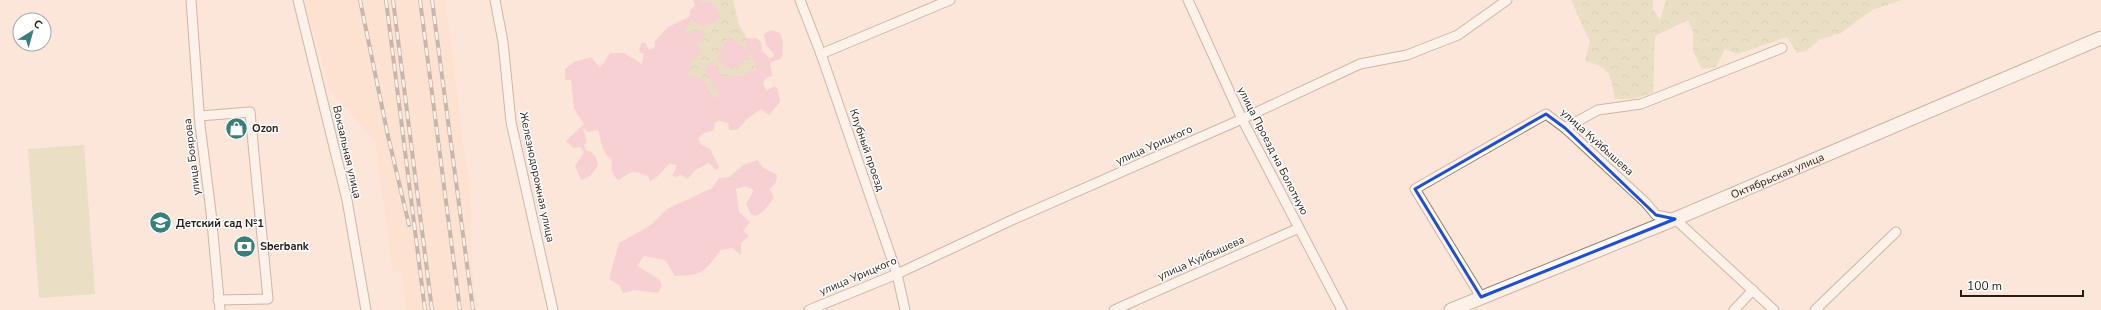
<svg xmlns="http://www.w3.org/2000/svg" width="2101" height="310" viewBox="0 0 2101 310" font-family="'Nunito Sans',sans-serif">
<style>
.built{fill:#fedcc8}
.grass{fill:#d4d5ac}
.forest{fill:url(#forest-crowns)}
.water{fill:#f1b6cc}
.lines{fill:none;stroke-linecap:round;stroke-linejoin:round}
.street-casing{stroke:#9b7b69;stroke-width:11}
.secondary-casing{stroke:#9b7b69;stroke-width:15}
.street{stroke:#fff;stroke-width:9}
.secondary{stroke:#fff;stroke-width:13}
.rail-casing{stroke:#8c7c71;stroke-width:4}
.rail{stroke:#fff;stroke-width:2.5;stroke-dasharray:8;stroke-linecap:butt}
.marked{fill:none;stroke:#1d4ed8;stroke-width:3;stroke-linejoin:round}
.labels{text-anchor:middle;dominant-baseline:central;stroke-width:3;stroke-linejoin:round;paint-order:stroke}
.poi-label{font-size:11px;font-weight:bold;fill:#281c14;stroke:#fff;text-anchor:start}
.street-label{font-size:11px;fill:#281c14;stroke:#fff}
</style>
<defs>
<pattern id="forest-crowns" width="20" height="18" patternUnits="userSpaceOnUse"><rect width="20" height="18" fill="#d4d5ac"/><path d="M2 6a3 3 0 1 1 6 0M12 15a3 3 0 1 1 6 0" fill="none" stroke="#b6b693"/></pattern>
</defs>
<rect width="100%" height="100%" fill="#fbe6d9"/>
<polygon class="built" points="305,0 445,0 471,201 472,270 478,310 406,310 402,273 393,272 375,141 329,89"/>
<polygon class="grass" points="84,145 95,294 39,298 28,149"/>
<g class="forest">
<path d="M705 0H733L739 25 747 38 745 50 717 58 751 54 757 74 723 77 714 63 705 71 719 94 715 98C705 85 708 78 688 75L698 43 705 36 685 33 691 19 705 27 721 18Z"/>
<path d="M1571 0H1653V9L1660 20 1666 0H1902L1872 10 1841 33 1819 40 1806 51 1797 53 1787 37 1737 54 1725 49 1716 67 1702 69 1693 51V32L1688 20 1655 36 1653 93 1633 99H1615C1610 74 1612 68 1585 61L1590 42Z"/>
</g>
<g class="water">
<path d="M693 0C710 0 714 2 721 18L705 27 691 20 685 33 705 31V36L698 43 701 55 694 58 688 75C709 78 704 85 715 98L719 94 705 71 709 63H714L723 77 746 75 750 70 757 73 751 54 741 65 726 69 717 58 729 36 745 49 747 38H756L761 42 762 51 770 58 773 57 774 54 766 45 764 34 771 30 780 33 783 43 782 58 770 63 772 76 766 78 763 82 766 91 774 86 778 89 780 102 769 115 761 109 747 119 737 130H729L728 123 719 121 715 123 714 130 704 133 698 138 701 145 710 149 719 167 716 170 709 163 695 170 688 179 681 175 675 177 672 175 676 169V165L669 164 657 177 650 181 648 176C633 171 633 170 619 180 611 175 611 168 612 159 602 154 601 139 598 130L588 132 583 128 587 142 584 145 586 150C595 153 597 157 598 166L590 176 581 180 575 166 584 152 580 147 573 148 566 141 584 124 574 109 571 80H565V69L574 62 591 57 600 68 610 53H624L642 64 644 54 639 52 641 43H645L649 50 655 47V41L668 27 689 17 690 10 695 6Z"/>
<path d="M758 160 762 167 777 175 776 182 770 189 774 198 763 212 755 216 751 214 746 204 754 190 745 186 736 189 739 212 750 222 743 231 749 236 741 243V255L732 248 721 250C703 272 705 275 675 276L665 260 644 256 637 266 659 279 662 286 658 293 634 290 623 293 619 285 609 279 619 243 651 225 667 209 712 188 719 178 729 177 743 165Z"/>
</g>
<g class="lines">
<defs>
<g id="street">
<polyline points="191,0 200,125 211,212 220,310"/>
<polyline points="298,0 347,200 366,310"/>
<polyline points="495,0 503,42 511,122 553,310"/>
<polyline points="800,0 821,54 897,274 905,310"/>
<polyline points="1188,0 1242,119 1342,310"/>
<polyline points="821,54 950,0"/>
<polyline points="199,116 250,112 268,299 218,300"/>
<polyline points="1565,128 1598,110 1641,104 1782,48"/>
<polyline points="1481,297 1415,189 1546,114 1565,128 1646,203 1656,215 1675,219 1774,310"/>
<polyline points="809,310 897,274 1012,220 1242,119 1360,64 1407,55 1458,35 1507,0"/>
<polyline points="1114,310 1299,228"/>
<polyline points="1734,310 1753,290"/>
<polyline points="1815,310 1896,232"/>
</g>
<g id="secondary">
<path id="s1" d="M1451 310 1675 219 2101 38"/>
</g>
</defs>
<use href="#street" class="street-casing"/>
<use href="#secondary" class="secondary-casing"/>
<use href="#street" class="street"/>
<use href="#secondary" class="secondary"/>
<defs>
<g id="rail">
<polyline points="360,0 388,136 409,225"/>
<polyline points="386,0 425,310"/>
<polyline points="393,0 432,310"/>
<polyline points="420,0 460,310"/>
<polyline points="432,0 473,310"/>
</g>
</defs>
<use href="#rail" class="rail-casing"/>
<use href="#rail" class="rail"/>
</g>
<path d="M0 0H2101V310H0ZM1546 114 1565 128 1656 215 1675 219 1481 297 1415 189Z" fill="#fbe6d9" fill-opacity=".55" fill-rule="evenodd"/>
<path class="marked" d="M1546 114 1565 128 1656 215 1675 219 1481 297 1415 189Z"/>
<defs>
<symbol id="shop-disc" viewBox="-11 -11 22 22"><circle r="9.5" fill="#367f7d" stroke="#fff"/><path d="M-5-2.5h2.3a2.7 3.5 0 0 1 5.4 0H5L5.5 6h-11ZM-1.5-2.5h3a1.5 2.3 0 0 0-3 0Z" fill="#fff"/></symbol>
<symbol id="school-disc" viewBox="-11 -11 22 22"><circle r="9.5" fill="#367f7d" stroke="#fff"/><path d="M0-5L7-2L0 1L-7-2ZM-4 1L0 2.5L4 1V4Q0 6-4 4Z" fill="#fff"/></symbol>
<symbol id="bank-disc" viewBox="-11 -11 22 22"><circle r="9.5" fill="#367f7d" stroke="#fff"/><path d="M-6-4H6V4H-6ZM0-2.3a2.3 2.3 0 1 0 0 4.6a2.3 2.3 0 1 0 0-4.6Z" fill="#fff"/></symbol>
</defs>
<g fill-rule="evenodd">
<use href="#shop-disc" x="224" y="116" width="25" height="25"/>
<use href="#school-disc" x="148" y="210" width="25" height="25"/>
<use href="#bank-disc" x="232" y="234" width="25" height="25"/>
</g>
<g class="labels">
<g class="poi-label">
<text x="252" y="128">Ozon</text>
<text x="176" y="223">Детский сад №1</text>
<text x="260" y="246">Sberbank</text>
</g>
<g class="street-label">
<text transform="translate(1597 142) rotate(42)">улица Куйбышева</text>
<text transform="translate(1154 145) rotate(-24)">улица Урицкого</text>
<text transform="translate(867 150) rotate(71)">Клубный проезд</text>
<text transform="translate(1273 151) rotate(63)">улица Проезд на Болотную</text>
<text transform="translate(347 152) rotate(77)">Вокзальная улица</text>
<text transform="translate(192 157) rotate(-97)">улица Боярова</text>
<text stroke="none"><textPath href="#s1" startOffset="353">Октябрьская улица</textPath></text>
<text transform="translate(537 177) rotate(78)">Железнодорожная улица</text>
<text transform="translate(1201 258) rotate(-24)">улица Куйбышева</text>
<text transform="translate(858 276) rotate(-23)">улица Урицкого</text>
</g>
</g>
<g transform="translate(32 32) rotate(37)"><circle r="19" fill="#ffffff" stroke="#a9a4a1"/>
<path d="M0-3L7 15L0 10L-7 15Z" fill="#367f7d"/>
<text y="-6" font-size="11" font-weight="bold" text-anchor="middle" fill="#281c14">С</text>
</g>
<path d="M1961 290v6h122v-6" fill="none" stroke="#281c14" stroke-width="2"/>
<text x="1967" y="290" font-size="12" fill="#281c14" stroke="#ffffff" stroke-width="3" paint-order="stroke">100 m</text>
</svg>
